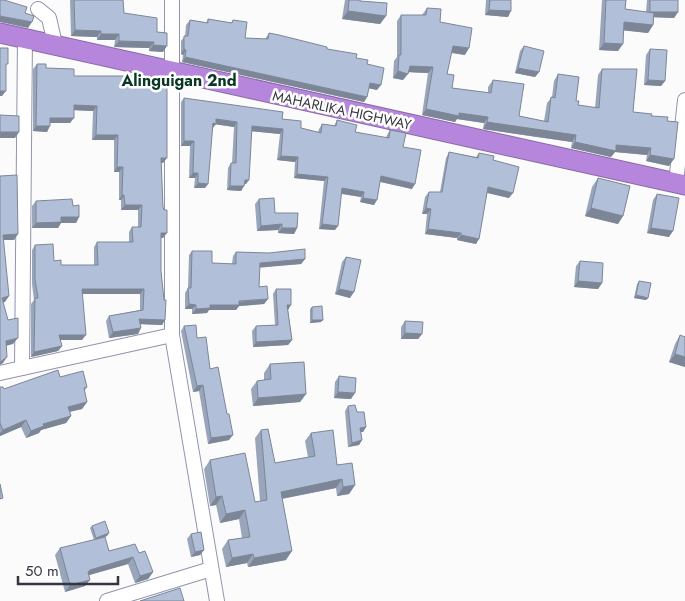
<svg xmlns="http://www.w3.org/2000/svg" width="685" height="601" viewBox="0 0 685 601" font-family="Jost,sans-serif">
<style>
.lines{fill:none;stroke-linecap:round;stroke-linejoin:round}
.minor-casing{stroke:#9293ad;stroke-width:16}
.highway-casing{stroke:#896aa6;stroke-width:21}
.minor{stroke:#fff;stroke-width:14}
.highway{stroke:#b586dc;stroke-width:19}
.wall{fill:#98a5ba}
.shaded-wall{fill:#7c8697}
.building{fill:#b1c0d8;stroke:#7c8697}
.labels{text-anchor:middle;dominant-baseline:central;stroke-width:5;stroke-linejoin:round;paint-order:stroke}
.street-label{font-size:14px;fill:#363641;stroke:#fff}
.quarter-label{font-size:16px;font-weight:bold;fill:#083825;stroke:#fff}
</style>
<rect width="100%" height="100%" fill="#fbfbfb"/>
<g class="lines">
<defs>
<g id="minor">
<polyline points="172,0 172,335 217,601"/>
<polyline points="38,9 49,18 55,44"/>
<polyline points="676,183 685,100"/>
<polyline points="22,368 25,37"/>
<polyline points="0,373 172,335"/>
<polyline points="107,601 211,569"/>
</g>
<polyline id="highway" points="0,33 685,185"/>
</defs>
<use href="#minor" class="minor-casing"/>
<use href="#highway" class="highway-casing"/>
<use href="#minor" class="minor"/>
<use href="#highway" class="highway"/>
</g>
<g class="wall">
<polygon points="70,0 123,0 124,13 157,32 163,52 149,51 149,48 114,47 115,40 97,40 97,37 71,36"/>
<polygon points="345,0 360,0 360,1 386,16 380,24 342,19"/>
<polygon points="486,0 511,0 508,17 485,15"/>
<polygon points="602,0 626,0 625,9 646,12 647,0 678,0 678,12 674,18 654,17 653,25 648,33 624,30 618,51 599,50"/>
<polygon points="427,8 440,22 465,55 451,53 447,74 452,88 488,93 488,87 493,80 519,116 544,121 547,103 552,97 554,81 558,74 576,101 578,105 595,108 598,75 602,69 633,112 651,116 667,121 669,166 646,161 647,155 615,152 611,157 571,148 572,142 483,129 484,123 457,119 455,122 422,115 428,73 408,72 403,80 393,78 394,61 397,57 397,21 401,15 422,15"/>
<polygon points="208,19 231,23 233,20 245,38 265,39 269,33 327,49 356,58 367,64 377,90 369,88 367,97 364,102 182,62 183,55 181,54 181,41 185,36 186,25 190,20 206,23"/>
<polygon points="524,46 539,72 535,77 515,73 520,51"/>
<polygon points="650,49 665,81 661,86 644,85 646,55"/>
<polygon points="37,64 46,68 74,76 137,86 163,163 161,163 163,238 161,238 161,271 165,320 162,325 141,324 138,334 109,338 106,321 109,316 140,310 140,294 82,294 82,340 60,340 62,346 58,351 31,357 31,304 34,300 32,284 32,250 35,245 54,261 61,265 94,265 94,247 97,242 129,242 129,232 132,227 138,227 138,210 121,210 121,200 119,200 119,172 114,172 114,140 92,140 93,111 74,110 70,123 50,123 47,132 33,131 33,69"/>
<polygon points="184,98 282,119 301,128 318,132 319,129 322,124 334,126 337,120 355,132 386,138 387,135 390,130 403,147 412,189 380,182 374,205 360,202 361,197 341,194 335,230 319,229 324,181 294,178 295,162 277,160 280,134 252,131 246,184 245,184 241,191 227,190 228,168 231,163 232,163 234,127 216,124 212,128 205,188 194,188 195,178 189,178 190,146 181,146 181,102"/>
<polygon points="449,152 476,157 479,153 493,160 509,198 487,193 476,244 457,240 457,238 425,234 427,214 422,214 425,197 429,192 440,192 446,158"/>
<polygon points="598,178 623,216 618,224 585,216 592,187"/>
<polygon points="657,194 669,237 647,233 653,200"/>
<polygon points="259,199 275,213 297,228 294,234 278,233 278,230 257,231 255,204"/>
<polygon points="36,201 73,206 79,217 76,223 61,223 58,228 32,228 32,206"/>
<polygon points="192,251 212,263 232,264 233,256 236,252 305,259 301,264 259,267 259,287 268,299 264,304 239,306 236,310 209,310 207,313 192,314 192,309 185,309 185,293 188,288 189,255"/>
<polygon points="346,257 350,298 335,294 342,262"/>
<polygon points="580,261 602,283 598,289 574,287 576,266"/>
<polygon points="639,281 648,298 646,300 634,298 637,284"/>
<polygon points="276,289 288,310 292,340 288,345 253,347 252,331 256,326 275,325 273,294"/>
<polygon points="312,307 321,322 310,323 310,309"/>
<polygon points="405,321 422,334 418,339 401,339 401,327"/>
<polygon points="184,326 197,338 210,369 229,440 208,444 199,391 193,392 181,331"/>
<polygon points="680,335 685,367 669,362 675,344"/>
<polygon points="270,364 306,394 300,402 253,406 251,389 257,381 264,380 264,373"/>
<polygon points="339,376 351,399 334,398 335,382"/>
<polygon points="60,377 87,387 84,392 87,402 82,409 70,412 71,416 66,423 41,430 39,433 26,438 21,427 0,436 0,387 4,389"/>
<polygon points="348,406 357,412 366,427 363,432 361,432 362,440 359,445 348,447 345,411"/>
<polygon points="261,430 275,463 308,457 305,441 311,433 355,485 349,494 337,496 336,488 282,499 286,560 248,567 247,563 226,567 222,549 228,540 242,538 239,519 220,523 216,505 210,506 204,469 210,460 255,502 260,501 255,438"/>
<polygon points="92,526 107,536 104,537 109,551 139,553 153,572 148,579 135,583 128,564 89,575 85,586 65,592 55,555 60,548 94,540 90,528"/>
<polygon points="191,534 204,550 200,555 191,557 187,539"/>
</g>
<g class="shaded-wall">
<polygon points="489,10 511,11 508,17 485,15"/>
<polygon points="348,11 386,16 380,24 342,19"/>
<polygon points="650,12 678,12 674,18 646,17"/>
<polygon points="0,16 32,22 28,28 0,22"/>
<polygon points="624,22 653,25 648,33 619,30"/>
<polygon points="75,30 101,31 97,37 71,36"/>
<polygon points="101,34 119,34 115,40 97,40"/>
<polygon points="119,41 154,42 149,48 114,47"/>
<polygon points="604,43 623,44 618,51 599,50"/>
<polygon points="153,45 167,46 163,52 149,51"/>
<polygon points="453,46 469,48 465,55 448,52"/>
<polygon points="184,49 186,50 183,55 181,54"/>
<polygon points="185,57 367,97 364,102 182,62"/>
<polygon points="410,66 433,67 428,73 405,72"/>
<polygon points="518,68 539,72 535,77 515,73"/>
<polygon points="398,71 408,74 403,80 393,78"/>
<polygon points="648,80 665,81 661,86 644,85"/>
<polygon points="370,83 381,85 377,90 367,88"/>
<polygon points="0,91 6,91 2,96 0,96"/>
<polygon points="74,105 97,106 93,111 70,110"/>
<polygon points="426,109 488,117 484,123 457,119 455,122 422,115"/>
<polygon points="50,118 74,118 70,123 47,123"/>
<polygon points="216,119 237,122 234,127 213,124 216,124 212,129 210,128"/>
<polygon points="487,122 576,135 572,142 483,129"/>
<polygon points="36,126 50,126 47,132 33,131"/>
<polygon points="252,126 283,129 280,134 249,131"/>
<polygon points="0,132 19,132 15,138 0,138"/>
<polygon points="96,135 118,135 114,140 92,140"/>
<polygon points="184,141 194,141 190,146 181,146"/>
<polygon points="575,142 616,145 651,148 647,155 615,152 611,157 571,148"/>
<polygon points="650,155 674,159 669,166 646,161"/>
<polygon points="281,156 298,157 295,162 277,160"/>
<polygon points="161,158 167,158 163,163 157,163"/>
<polygon points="117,167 123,167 119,172 114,172"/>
<polygon points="193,173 198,173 195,178 189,178"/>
<polygon points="297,174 328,177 324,181 294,178"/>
<polygon points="381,176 415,184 412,189 377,181"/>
<polygon points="245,180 249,180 246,184 241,184"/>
<polygon points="198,183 208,184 205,188 194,188"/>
<polygon points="230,186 244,186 241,191 227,190"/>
<polygon points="488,187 513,193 509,198 484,192"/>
<polygon points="342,188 364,192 361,197 338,193"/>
<polygon points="122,195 124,195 121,200 119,200"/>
<polygon points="363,198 377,200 374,205 360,202"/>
<polygon points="125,205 142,205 138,210 121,210"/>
<polygon points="426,208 431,209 427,214 422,214"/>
<polygon points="591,208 623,216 618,224 585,216"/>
<polygon points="61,217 79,217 76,223 61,223 58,228 32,228 36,223"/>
<polygon points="282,224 278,230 257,231 261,226"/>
<polygon points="322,224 338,226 335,230 319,229"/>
<polygon points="282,228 297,228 294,234 278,233"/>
<polygon points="651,228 673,231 669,237 647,233"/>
<polygon points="428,229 461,233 457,238 425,234"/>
<polygon points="161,233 167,233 163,238 157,238"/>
<polygon points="18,234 14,240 0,240 3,235"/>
<polygon points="461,235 479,239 476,244 457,240"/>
<polygon points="305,259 301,264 256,268 260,263"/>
<polygon points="578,281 602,283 598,289 574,287"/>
<polygon points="82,289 144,289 140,294 78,294"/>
<polygon points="339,289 354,292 350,298 335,294"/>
<polygon points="636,295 648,298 646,300 634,298"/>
<polygon points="9,296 5,302 0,303 2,298"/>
<polygon points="268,299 264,304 239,306 236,310 209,310 207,313 192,314 196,309 210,305"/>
<polygon points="189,304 196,305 192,309 185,309"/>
<polygon points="287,305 291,305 288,310 283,310"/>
<polygon points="139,319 165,320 162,325 136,324"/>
<polygon points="312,320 323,320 321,322 310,323"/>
<polygon points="141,328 138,334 109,338 113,332"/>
<polygon points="405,333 422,334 418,339 401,339"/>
<polygon points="59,335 86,335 82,340 56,340"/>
<polygon points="18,338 13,344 2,347 6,341"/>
<polygon points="292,340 288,345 253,347 256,342"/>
<polygon points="62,346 58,351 31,357 34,352"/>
<polygon points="675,354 685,357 685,367 669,362"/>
<polygon points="7,357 3,363 0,365 0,362"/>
<polygon points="203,385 199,391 193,392 197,386"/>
<polygon points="338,392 355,393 351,399 334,398"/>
<polygon points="306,394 300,402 253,406 258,398"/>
<polygon points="87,402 82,409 63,413 68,407"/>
<polygon points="71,416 66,423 41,430 39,433 26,438 31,431 43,424"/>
<polygon points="26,420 21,427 0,436 0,433 3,430"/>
<polygon points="366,427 363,432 357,432 360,428"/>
<polygon points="233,435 229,440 208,444 211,438"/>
<polygon points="362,440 359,445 348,447 352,443"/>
<polygon points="342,479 336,488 275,500 281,492"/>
<polygon points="355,485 349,494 337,496 343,487"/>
<polygon points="222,496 216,505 210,506 216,497"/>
<polygon points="245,510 239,519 220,523 226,514"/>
<polygon points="109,533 107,536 94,541 96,538"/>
<polygon points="204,550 200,555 191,557 195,552"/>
<polygon points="292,551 286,560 248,567 254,558"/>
<polygon points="253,554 247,563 226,567 232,558"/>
<polygon points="133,557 128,564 86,576 90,570"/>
<polygon points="153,572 148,579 135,583 140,576"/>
<polygon points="90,580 85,586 65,592 70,585"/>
</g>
<g class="building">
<polygon points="0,0 4,0 27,7 25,13 34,16 32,22 0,16"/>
<polygon points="74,0 123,0 124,13 157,18 157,32 167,33 167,46 153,45 154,42 119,41 119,34 101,34 101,31 75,30"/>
<polygon points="349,0 360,0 360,1 387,3 386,16 348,11"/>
<polygon points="490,0 511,0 511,11 489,10"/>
<polygon points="606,0 626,0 625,9 654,13 653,25 624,22 623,44 604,43"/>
<rect x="650" y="0" width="28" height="12"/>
<polygon points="427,8 441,9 440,22 472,28 469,48 453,46 447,74 454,75 452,88 491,93 493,80 524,84 519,116 548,122 551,97 555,98 558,74 579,77 576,101 579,101 578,105 599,108 602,69 637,69 633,112 652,114 651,116 668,117 667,121 678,122 674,159 650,155 651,148 616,145 616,151 575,142 576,135 487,122 488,117 459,113 459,116 426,109 433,67 410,66 408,74 398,71 399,55 401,55 401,15 426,15"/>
<polygon points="208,19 232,23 233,20 247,22 245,38 268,39 269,33 279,35 327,47 327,49 357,54 356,58 368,60 367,64 384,68 381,85 370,83 367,97 185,57 186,50 184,49 184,36 188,36 190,20 208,23"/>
<polygon points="524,46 544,51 539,72 518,68"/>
<polygon points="0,48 8,48 8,64 6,64 6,91 0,91"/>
<polygon points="650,49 667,50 665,81 648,80"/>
<polygon points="37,64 46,64 46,68 74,69 74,76 138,76 137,86 167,87 167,158 161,158 163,207 164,210 167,210 167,233 161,233 161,271 164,300 166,300 165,320 139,319 141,328 113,332 109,316 143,310 144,289 82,289 86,335 59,335 62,346 34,352 35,298 38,298 35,279 35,245 53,244 54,261 61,260 61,265 98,265 97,242 133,242 132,227 141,227 142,205 125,205 124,195 122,195 123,167 117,167 118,135 96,135 97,106 74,105 74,118 50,118 50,126 36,126"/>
<polygon points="184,98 283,112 282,119 301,121 301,128 321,133 322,124 336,126 337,120 357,125 355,132 389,138 390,130 406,133 403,147 421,150 415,184 381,176 377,200 363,198 364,192 342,188 338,226 322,224 328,177 297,174 298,157 281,156 283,129 252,126 249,180 245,180 244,186 230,186 231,163 236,163 237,122 216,119 216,124 213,123 208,184 198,183 198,173 193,173 194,141 184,141"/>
<polygon points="0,115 19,116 19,132 0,132"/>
<polygon points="449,152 478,158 479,153 494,156 493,160 519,167 513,193 488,187 479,239 461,235 461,233 428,229 431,209 426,208 429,192 442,192"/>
<polygon points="17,175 18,234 3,235 9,296 2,298 8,320 18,318 18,338 6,341 7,357 0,362 0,176"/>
<polygon points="598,178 630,186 623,216 591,208"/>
<polygon points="657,194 679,198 673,231 651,228"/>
<polygon points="274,198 275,213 298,213 297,228 282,228 282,224 261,226 259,199"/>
<polygon points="72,199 73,206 79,205 79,217 61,217 61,222 36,223 36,201"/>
<polygon points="305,249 305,259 260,263 259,287 267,286 268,299 239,301 239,305 210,305 210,308 196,309 196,305 189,304 188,288 191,288 192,251 212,251 212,263 236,264 236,252 269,253"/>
<polygon points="346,257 361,260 354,292 339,289"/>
<polygon points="580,261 603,263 602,283 578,281"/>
<polygon points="639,281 651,283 648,298 636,295"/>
<polygon points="276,289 291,289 291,305 287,305 292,340 256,342 256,326 278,325"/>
<polygon points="322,306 323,320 312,320 312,307"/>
<polygon points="405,321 423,322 422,334 405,333"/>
<polygon points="196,325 197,338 206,337 210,369 218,367 227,414 229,414 233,435 211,438 203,385 197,386 184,326"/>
<polygon points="680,335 685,337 685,357 675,354"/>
<polygon points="304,362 306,394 258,398 257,381 271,379 270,364"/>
<polygon points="58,370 60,377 83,371 87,387 84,388 87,402 68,407 71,416 43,424 44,426 31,431 26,420 3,430 0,423 0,387 3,387 4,389"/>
<polygon points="339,376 356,378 355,393 338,392"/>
<polygon points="355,405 357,412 364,412 366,427 360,428 362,440 352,443 348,406"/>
<polygon points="268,429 275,463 315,456 311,433 333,430 337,465 352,463 355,485 343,487 342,479 281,492 292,551 254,558 253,554 232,558 228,540 250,537 245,510 226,514 222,496 216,497 210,460 245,453 255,502 267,500 261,430"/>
<polygon points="0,484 3,498 0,499"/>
<polygon points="105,521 109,533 96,538 92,526"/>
<polygon points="201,532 204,550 195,552 191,534"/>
<polygon points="105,537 109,551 135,544 139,553 145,551 153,572 140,576 133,557 90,570 88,572 90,580 70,585 60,548"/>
<polygon points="180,588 184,601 140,601"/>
</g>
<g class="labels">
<g class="street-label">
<text transform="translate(342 110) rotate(12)">MAHARLIKA HIGHWAY</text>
</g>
<g class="quarter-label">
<text x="179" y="80">Alinguigan 2nd</text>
</g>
</g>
<path d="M18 576v8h100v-8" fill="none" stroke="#363641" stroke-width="2.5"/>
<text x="25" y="576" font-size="15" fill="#363641" stroke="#ffffff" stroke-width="4" paint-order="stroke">50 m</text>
</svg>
